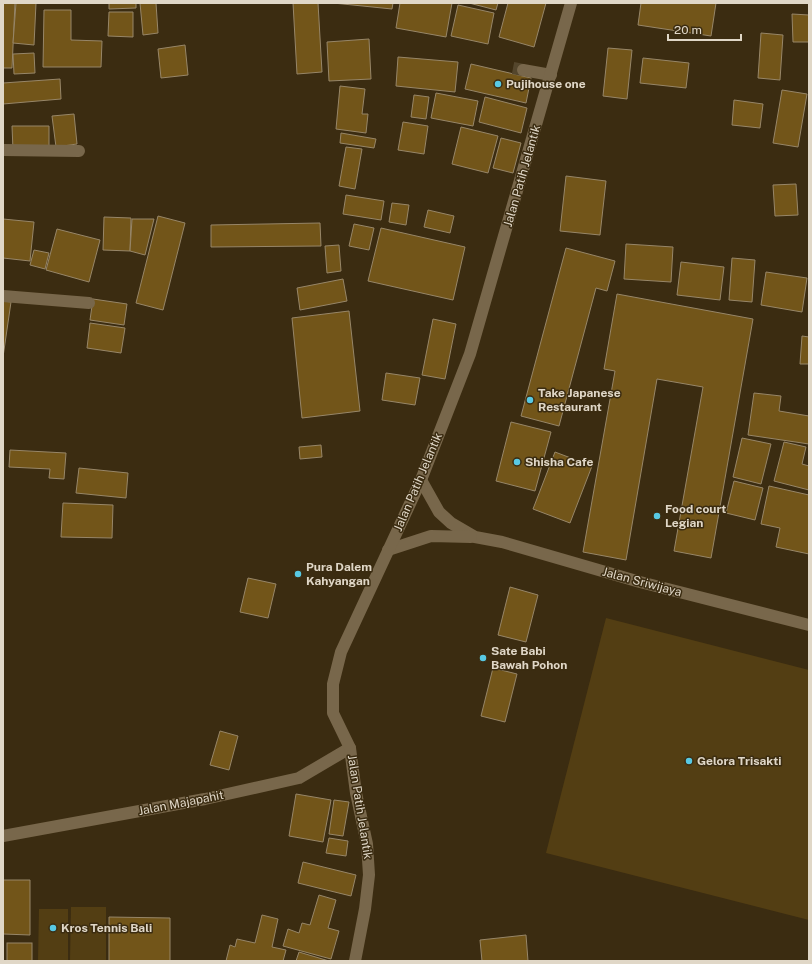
<svg xmlns="http://www.w3.org/2000/svg" width="812" height="964" viewBox="0 0 812 964" font-family="'Public Sans',sans-serif">
<style>
.green{fill:#533e13}
.building{fill:#725519;stroke:#978668}
.lines{fill:none;stroke-linecap:round;stroke-linejoin:round}
.minor-tunnel{stroke:#54462c;stroke-width:12;stroke-dasharray:12 6;stroke-linecap:butt}
.minor{stroke:#78674b;stroke-width:12}
.poi-dot{fill:#58c9e3;stroke:#3b2c11;stroke-width:1.5}
.labels{text-anchor:middle;dominant-baseline:central;stroke-width:3;stroke-linejoin:round;paint-order:stroke}
.poi-label{font-size:12px;font-weight:bold;fill:#e0d7c7;stroke:#3b2c11;text-anchor:start}
.street-label{font-size:12px;fill:#e0d7c7;stroke:#3b2c11}
</style>
<rect width="100%" height="100%" fill="#3b2c11"/>
<g class="green">
<polygon points="606,618 809,670 809,920 546,853"/>
<polygon points="71,907 106,907 106,961 70,961"/>
<polygon points="39,909 68,909 68,961 38,961"/>
</g>
<g class="building">
<polygon points="3,3 15,3 12,68 3,68"/>
<polygon points="16,3 36,3 34,45 13,43"/>
<polygon points="109,3 136,3 136,8 109,9"/>
<polygon points="140,3 156,3 158,33 143,35"/>
<polygon points="293,3 318,3 322,72 297,74"/>
<polygon points="333,3 393,3 392,9"/>
<polygon points="400,3 452,3 446,37 396,28"/>
<polygon points="469,3 498,3 496,10"/>
<polygon points="508,3 546,3 534,47 499,37"/>
<polygon points="641,3 716,3 711,36 638,25"/>
<polygon points="458,5 494,13 488,44 451,36"/>
<polygon points="44,10 71,10 71,40 102,41 101,67 43,67"/>
<polygon points="109,12 133,12 133,37 108,36"/>
<polygon points="792,14 809,15 809,42 793,42"/>
<polygon points="761,33 783,35 780,80 758,78"/>
<polygon points="369,39 371,79 329,81 327,42"/>
<polygon points="185,45 188,75 161,78 158,49"/>
<polygon points="608,48 632,50 627,99 603,96"/>
<polygon points="34,53 35,73 14,74 13,54"/>
<polygon points="398,57 458,62 455,92 396,86"/>
<polygon points="643,58 689,63 686,88 640,83"/>
<polygon points="471,64 531,78 526,103 465,89"/>
<polygon points="60,79 61,99 3,104 3,83"/>
<polygon points="340,86 365,89 362,114 368,114 366,133 336,129"/>
<polygon points="782,90 807,94 798,147 773,143"/>
<polygon points="436,93 478,101 473,126 431,118"/>
<polygon points="414,95 429,97 426,119 411,117"/>
<polygon points="485,97 527,108 521,133 479,122"/>
<polygon points="734,100 763,104 760,128 732,125"/>
<polygon points="74,114 77,144 56,147 52,116"/>
<polygon points="403,122 428,126 424,154 398,150"/>
<polygon points="12,126 49,126 49,150 13,150"/>
<polygon points="461,127 498,136 488,173 452,164"/>
<polygon points="341,133 376,139 374,148 340,143"/>
<polygon points="501,138 521,143 513,173 493,168"/>
<polygon points="346,147 362,149 355,189 339,186"/>
<polygon points="566,176 606,181 600,235 560,231"/>
<polygon points="796,184 798,215 775,216 773,185"/>
<polygon points="346,195 384,201 381,220 343,214"/>
<polygon points="392,203 409,205 406,225 389,222"/>
<polygon points="428,210 454,216 450,233 424,227"/>
<polygon points="158,216 185,223 163,310 136,303"/>
<polygon points="104,217 131,218 130,251 103,250"/>
<polygon points="3,219 34,222 30,261 3,258"/>
<polygon points="132,219 154,219 145,255 130,251"/>
<polygon points="320,223 321,246 211,247 211,225"/>
<polygon points="354,224 374,228 369,250 349,246"/>
<polygon points="381,228 465,247 453,300 368,281"/>
<polygon points="57,229 100,240 89,282 46,270"/>
<polygon points="626,244 673,247 671,282 624,279"/>
<polygon points="339,245 341,271 327,273 325,246"/>
<polygon points="566,248 615,261 607,291 596,288 559,426 521,416"/>
<polygon points="34,250 49,253 45,269 30,265"/>
<polygon points="732,258 755,260 752,302 729,300"/>
<polygon points="681,262 724,267 720,300 677,295"/>
<polygon points="766,272 807,278 802,312 761,305"/>
<polygon points="343,279 347,301 300,310 297,288"/>
<polygon points="617,294 753,319 711,558 674,551 703,387 657,379 626,560 583,552 615,371 604,369"/>
<polygon points="93,299 127,304 124,325 90,320"/>
<polygon points="3,301 11,302 3,357"/>
<polygon points="349,311 360,411 302,418 292,318"/>
<polygon points="433,319 456,324 445,379 422,375"/>
<polygon points="90,323 125,328 121,353 87,348"/>
<polygon points="802,336 809,337 809,364 800,364"/>
<polygon points="386,373 420,378 415,405 382,400"/>
<polygon points="754,393 781,396 779,411 809,416 809,444 748,435"/>
<polygon points="511,422 551,432 535,491 496,481"/>
<polygon points="742,438 771,444 761,484 733,477"/>
<polygon points="784,442 806,447 802,464 809,466 809,490 774,481"/>
<polygon points="321,445 322,457 300,459 299,447"/>
<polygon points="10,450 66,453 64,479 49,478 50,469 9,467"/>
<polygon points="555,452 592,466 570,523 533,509"/>
<polygon points="79,468 128,473 126,498 76,493"/>
<polygon points="734,481 763,488 755,520 726,513"/>
<polygon points="769,486 809,495 809,554 776,547 780,528 761,524"/>
<polygon points="63,503 113,505 112,538 61,537"/>
<polygon points="248,578 276,584 268,618 240,612"/>
<polygon points="510,587 538,595 526,642 498,635"/>
<polygon points="493,668 517,674 505,722 481,716"/>
<polygon points="220,731 238,736 229,770 210,765"/>
<polygon points="296,794 331,800 323,842 289,836"/>
<polygon points="334,800 349,802 343,836 329,834"/>
<polygon points="329,838 348,841 346,856 326,853"/>
<polygon points="303,862 356,875 351,896 298,883"/>
<polygon points="3,880 30,880 30,935 3,934"/>
<polygon points="319,895 336,900 328,928 339,931 331,959 283,946 288,929 299,933 302,923 310,925"/>
<polygon points="262,915 278,919 272,947 286,950 283,961 226,961 230,945 235,947 237,939 255,943"/>
<polygon points="109,917 170,918 170,961 109,961"/>
<polygon points="526,935 528,961 482,961 480,940"/>
<rect x="7" y="943" width="25" height="18"/>
<polygon points="299,952 329,961 296,961"/>
</g>
<g class="lines">
<polyline class="minor-tunnel" points="513,68 523,70"/>
<g class="minor">
<polyline points="523,70 551,75"/>
<polyline points="3,150 79,151"/>
<polyline points="3,296 89,303"/>
<polyline points="421,480 439,512 451,523 475,537 502,542 640,582 809,625"/>
<polyline points="388,550 431,536 471,537"/>
<polyline points="3,836 205,799 299,778 350,748"/>
<polyline points="355,961 365,909 369,875 367,844 356,793 350,748 333,713 333,684 341,652 421,480 470,354 571,3"/>
</g>
</g>
<g class="poi-dot">
<circle cx="498" cy="84" r="4"/>
<circle cx="530" cy="400" r="4"/>
<circle cx="517" cy="462" r="4"/>
<circle cx="657" cy="516" r="4"/>
<circle cx="298" cy="574" r="4"/>
<circle cx="483" cy="658" r="4"/>
<circle cx="689" cy="761" r="4"/>
<circle cx="53" cy="928" r="4"/>
</g>
<g class="labels">
<g class="poi-label">
<text x="506" y="84">Pujihouse one</text>
<text x="538" y="393">Take Japanese<tspan x="538" dy="14">Restaurant</tspan></text>
<text x="525" y="462">Shisha Cafe</text>
<text x="665" y="509">Food court<tspan x="665" dy="14">Legian</tspan></text>
<text x="306" y="567">Pura Dalem<tspan x="306" dy="14">Kahyangan</tspan></text>
<text x="491" y="651">Sate Babi<tspan x="491" dy="14">Bawah Pohon</tspan></text>
<text x="697" y="761">Gelora Trisakti</text>
<text x="61" y="928">Kros Tennis Bali</text>
</g>
<g class="street-label">
<text transform="translate(522 176) rotate(-74)">Jalan Patih Jelantik</text>
<text transform="translate(418 482) rotate(-67)">Jalan Patih Jelantik</text>
<text transform="translate(642 582) rotate(15)">Jalan Sriwijaya</text>
<text transform="translate(181 803) rotate(-11)">Jalan Majapahit</text>
<text transform="translate(360 807) rotate(81)">Jalan Patih Jelantik</text>
</g>
</g>
<rect width="812" height="964" fill="none" stroke="#e0d7c7" stroke-width="8"/>
<path d="M668 34v6h73v-6" fill="none" stroke="#e0d7c7" stroke-width="2"/>
<text x="674" y="34" font-size="12" fill="#e0d7c7" stroke="#3b2c11" stroke-width="3" paint-order="stroke">20 m</text>
</svg>
